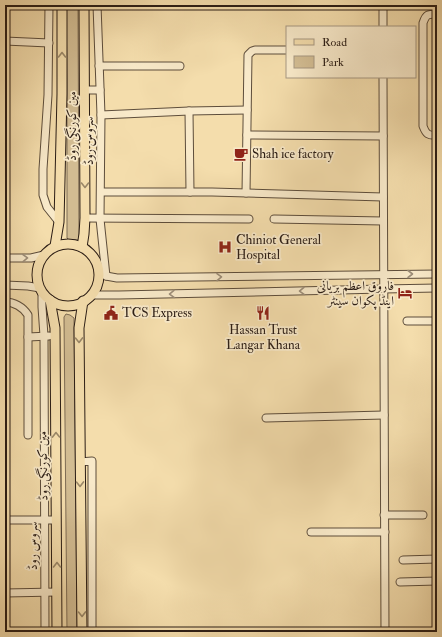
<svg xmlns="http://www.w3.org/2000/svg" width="442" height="637" viewBox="0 0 442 637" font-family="'IM FELL Double Pica',Amiri,serif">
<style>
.green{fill:#d2bc92;stroke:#7e6c54}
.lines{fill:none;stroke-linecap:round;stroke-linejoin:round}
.minor-casing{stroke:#5d4d3b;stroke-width:9}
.major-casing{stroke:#2b1d15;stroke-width:11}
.minor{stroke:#f8e9c9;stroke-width:7}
.major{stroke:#f4ddac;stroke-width:9}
.oneway{stroke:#9a8768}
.oneway2{stroke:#9c8d78}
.labels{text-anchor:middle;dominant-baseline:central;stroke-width:3.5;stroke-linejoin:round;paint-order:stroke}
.street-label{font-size:13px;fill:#2b1d15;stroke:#f8e9c9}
.poi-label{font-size:13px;fill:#2b1d15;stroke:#f8e9c9;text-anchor:start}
</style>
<rect width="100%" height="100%" fill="#f4ddac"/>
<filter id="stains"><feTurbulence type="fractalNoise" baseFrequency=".005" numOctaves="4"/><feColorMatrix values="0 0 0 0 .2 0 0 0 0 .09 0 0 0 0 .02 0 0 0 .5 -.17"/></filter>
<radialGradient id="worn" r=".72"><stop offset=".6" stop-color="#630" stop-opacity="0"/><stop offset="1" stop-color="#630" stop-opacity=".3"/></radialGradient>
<g class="green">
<polygon points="66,5 78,5 79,238 78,240 69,240 67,238 67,82"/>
<polygon points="66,314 70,315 74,318 77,632 67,632 64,317"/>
</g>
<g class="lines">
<defs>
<g id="minor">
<polyline points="49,5 48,95 43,169 43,195 47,207 59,222"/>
<polyline points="97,5 101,115 100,219 106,276"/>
<path d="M437 14C428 14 426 14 423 23V126C426 134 428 136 437 135"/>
<polyline points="383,27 383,5"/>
<polyline points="5,41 49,43"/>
<polyline points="99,66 180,66"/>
<polyline points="383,77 385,632"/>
<polyline points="85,90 100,90"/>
<polyline points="189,111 190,192"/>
<polyline points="101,115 189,111 247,110"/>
<polyline points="247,135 383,136"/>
<polyline points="101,192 212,192 383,197"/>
<polyline points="246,193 248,55 252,51 255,50 287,50"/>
<polyline points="85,218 249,219"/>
<polyline points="274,219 383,221"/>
<polyline points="5,258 31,258 44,255"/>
<polyline points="98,270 106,276 117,278 437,274"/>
<polyline points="5,285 28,286 40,288"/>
<polyline points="42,292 42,307 44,336 45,632"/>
<polyline points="92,295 119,295 383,289 437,288"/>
<path d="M5 302C14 302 23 307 28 315V435"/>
<polyline points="407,321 437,321"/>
<polyline points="28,337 49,336"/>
<polyline points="266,418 384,415"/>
<polyline points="80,462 92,461 92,632"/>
<polyline points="384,515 423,515"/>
<polyline points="5,520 56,520"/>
<polyline points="311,532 385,532"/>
<polyline points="403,560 437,559"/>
<polyline points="400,582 437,581"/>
<polyline points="5,593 57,592"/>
</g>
<g id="major">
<circle cx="68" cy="275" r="31"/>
<polyline points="55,246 59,222 62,94 62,5"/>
<polyline points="82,247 84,234 85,218 84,5"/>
<polyline points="50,300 55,328 57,632"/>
<polyline points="82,632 79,328 83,301"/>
</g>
</defs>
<use href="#minor" class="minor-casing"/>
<use href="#major" class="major-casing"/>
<use href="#minor" class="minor"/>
<use href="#major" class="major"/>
</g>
<defs><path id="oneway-chevron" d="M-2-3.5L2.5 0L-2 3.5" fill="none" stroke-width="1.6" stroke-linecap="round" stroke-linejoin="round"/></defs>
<g class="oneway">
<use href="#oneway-chevron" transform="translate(62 55) rotate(-90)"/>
<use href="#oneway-chevron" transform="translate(85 185) rotate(90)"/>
<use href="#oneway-chevron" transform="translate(79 340) rotate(89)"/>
<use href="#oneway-chevron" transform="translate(56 435) rotate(-91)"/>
<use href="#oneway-chevron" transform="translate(80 484) rotate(89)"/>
<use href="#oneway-chevron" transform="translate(57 565) rotate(-90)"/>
<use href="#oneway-chevron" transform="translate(82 614) rotate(89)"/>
</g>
<g class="oneway2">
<use href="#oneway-chevron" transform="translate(25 258) rotate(-1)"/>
<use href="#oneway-chevron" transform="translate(410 274)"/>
<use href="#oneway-chevron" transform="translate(219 277) rotate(-1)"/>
<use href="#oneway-chevron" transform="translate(302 291) rotate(179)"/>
<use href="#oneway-chevron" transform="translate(172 294) rotate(179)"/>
</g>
<defs>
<symbol id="cafe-bare" viewBox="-9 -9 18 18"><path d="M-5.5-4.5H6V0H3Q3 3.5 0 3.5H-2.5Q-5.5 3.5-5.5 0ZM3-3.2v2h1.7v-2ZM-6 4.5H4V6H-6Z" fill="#8f2418" stroke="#f8e9c9" stroke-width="2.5" paint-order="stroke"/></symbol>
<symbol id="hospital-bare" viewBox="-9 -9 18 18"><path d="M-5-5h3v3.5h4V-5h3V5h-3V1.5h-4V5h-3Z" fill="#8f2418" stroke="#f8e9c9" stroke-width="2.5" paint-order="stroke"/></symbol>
<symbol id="hotel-bare" viewBox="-9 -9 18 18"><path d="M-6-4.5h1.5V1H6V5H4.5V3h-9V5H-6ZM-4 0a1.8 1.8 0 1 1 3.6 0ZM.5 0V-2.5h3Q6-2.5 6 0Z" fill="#8f2418" stroke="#f8e9c9" stroke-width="2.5" paint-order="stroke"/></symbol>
<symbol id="civic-bare" viewBox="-9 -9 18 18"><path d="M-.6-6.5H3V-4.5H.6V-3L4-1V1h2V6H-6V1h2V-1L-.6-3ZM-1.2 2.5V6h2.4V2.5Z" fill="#8f2418" stroke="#f8e9c9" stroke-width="2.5" paint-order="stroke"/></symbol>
<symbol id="restaurant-bare" viewBox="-9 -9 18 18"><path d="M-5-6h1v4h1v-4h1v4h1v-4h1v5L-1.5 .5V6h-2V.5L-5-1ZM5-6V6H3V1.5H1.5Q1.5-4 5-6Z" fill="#8f2418" stroke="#f8e9c9" stroke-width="2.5" paint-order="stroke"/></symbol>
</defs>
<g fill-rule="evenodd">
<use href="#cafe-bare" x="231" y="144" width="20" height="20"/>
<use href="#hospital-bare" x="215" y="237" width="20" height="20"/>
<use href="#hotel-bare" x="395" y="283" width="20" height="20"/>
<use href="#civic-bare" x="101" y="303" width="20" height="20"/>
<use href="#restaurant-bare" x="253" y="303" width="20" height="20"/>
</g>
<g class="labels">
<g class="street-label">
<text transform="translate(72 126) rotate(-90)">مین کورنگی روڈ</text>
<text transform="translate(89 141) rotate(-90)">سروس روڈ</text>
<text transform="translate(43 466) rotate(-91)">مین کورنگی روڈ</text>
<text transform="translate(33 546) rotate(-90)">سروس روڈ</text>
</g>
<g class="poi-label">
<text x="252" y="154">Shah ice factory</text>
<text x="236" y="240">Chiniot General<tspan x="236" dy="15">Hospital</tspan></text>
<text x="394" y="286" text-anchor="end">فاروق اعظم بریانی<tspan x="394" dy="15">اینڈ پکوان سینٹر</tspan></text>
<text x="122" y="313">TCS Express</text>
<text x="263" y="330" text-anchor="middle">Hassan Trust<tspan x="263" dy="15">Langar Khana</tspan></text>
</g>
</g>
<rect width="442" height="637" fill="none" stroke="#f4ddac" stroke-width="20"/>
<rect x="6" y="6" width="430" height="625" fill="none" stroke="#2b1d15" stroke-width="2"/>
<rect x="10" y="10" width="422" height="617" fill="none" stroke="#2b1d15"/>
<rect x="286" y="26" width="130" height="52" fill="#f8e9c9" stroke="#a69781"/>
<rect x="294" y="39" width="20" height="6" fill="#f4ddac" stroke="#a69781"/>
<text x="322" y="46" font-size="12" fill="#2b1d15">Road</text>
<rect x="294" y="56" width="20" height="12" fill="#d2bc92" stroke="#a69781"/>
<text x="322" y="66" font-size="12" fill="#2b1d15">Park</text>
<rect width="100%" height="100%" filter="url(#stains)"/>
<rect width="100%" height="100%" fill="url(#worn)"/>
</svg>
